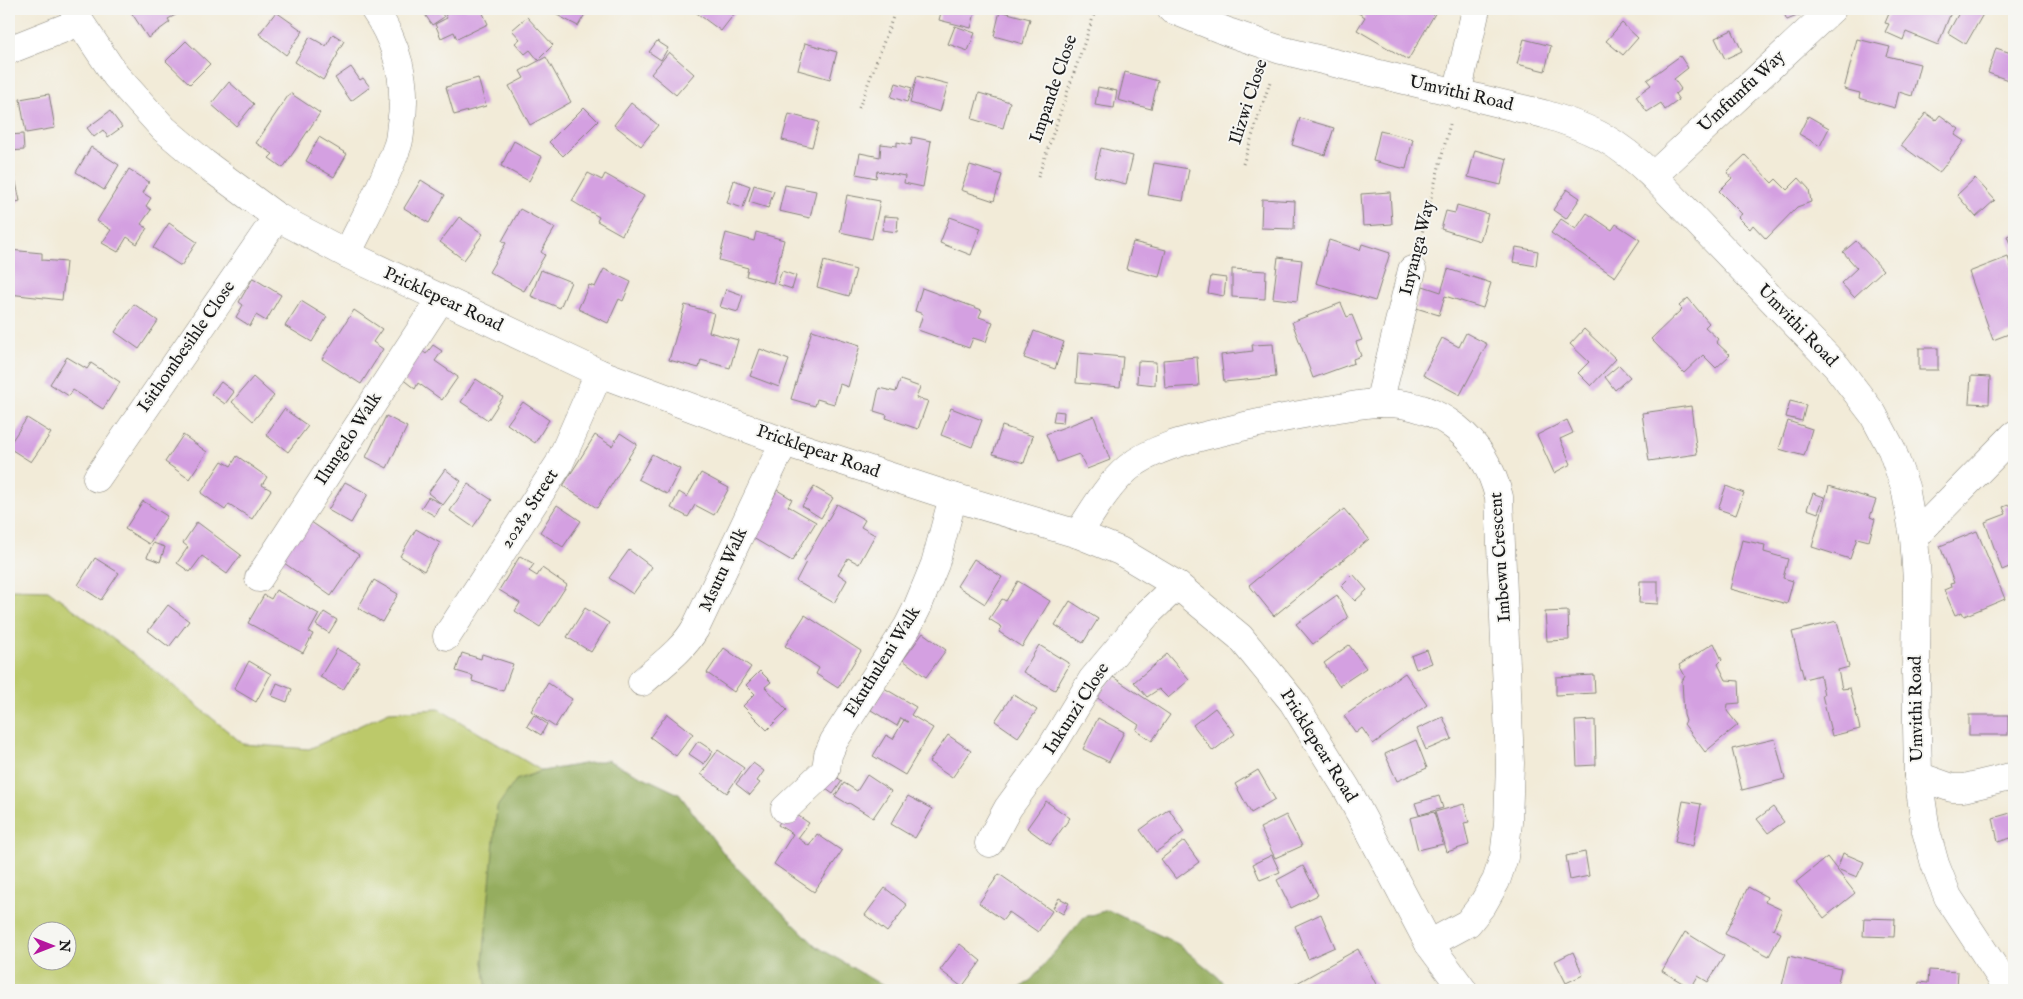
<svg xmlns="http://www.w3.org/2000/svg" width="2023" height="999" viewBox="0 0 2023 999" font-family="'IM FELL English',serif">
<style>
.green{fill:#bcc96b;stroke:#6c7244;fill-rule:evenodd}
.forest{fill:#95ad5f;stroke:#58643e}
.building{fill:#d4a0e1}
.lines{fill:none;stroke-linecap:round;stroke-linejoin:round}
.minor-casing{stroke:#87847a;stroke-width:29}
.path{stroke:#87847a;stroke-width:3;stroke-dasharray:1 4;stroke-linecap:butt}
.minor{stroke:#fff;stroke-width:28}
.labels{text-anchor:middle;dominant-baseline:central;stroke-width:4;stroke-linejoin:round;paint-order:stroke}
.street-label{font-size:18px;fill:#1c1c1c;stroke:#f6f6f2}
</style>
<rect width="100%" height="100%" fill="#f6f6f2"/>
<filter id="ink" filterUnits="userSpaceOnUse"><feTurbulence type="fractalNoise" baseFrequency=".02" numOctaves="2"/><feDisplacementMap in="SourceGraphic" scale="10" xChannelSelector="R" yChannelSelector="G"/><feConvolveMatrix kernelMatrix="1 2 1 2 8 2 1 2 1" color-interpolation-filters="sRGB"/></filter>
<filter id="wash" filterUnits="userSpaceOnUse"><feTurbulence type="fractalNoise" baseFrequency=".0096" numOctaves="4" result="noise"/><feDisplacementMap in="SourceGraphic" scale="20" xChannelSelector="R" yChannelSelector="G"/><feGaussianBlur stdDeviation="1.12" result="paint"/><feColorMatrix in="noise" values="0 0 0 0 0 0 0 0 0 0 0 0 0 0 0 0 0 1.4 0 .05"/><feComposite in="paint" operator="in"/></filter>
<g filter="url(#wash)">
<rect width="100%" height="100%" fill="#f2ebd8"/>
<path class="green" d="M9 589 48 590 158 673 243 744 309 749 389 712 439 709 542 771 516 780 483 962 487 990H9ZM38 932H68V962H38Z"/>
<g class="forest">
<polygon points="607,760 679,794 728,859 816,946 890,990 487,990 483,962 497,807 516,780 542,771"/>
<polygon points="1108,910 1178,944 1218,977 1229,990 1018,990 1032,979 1084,917"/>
</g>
<g id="blocks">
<g class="building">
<polygon points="136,9 182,9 183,11 168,19 170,22 148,38 131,12"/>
<polygon points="430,9 439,9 444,17 432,25 424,13"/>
<polygon points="452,9 481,9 488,24 457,39 454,32 441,38 435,24 447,18 444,12"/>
<polygon points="561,9 588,9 578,26 557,15"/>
<polygon points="696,9 738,9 721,31 694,11"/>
<polygon points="942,9 976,9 971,28 939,20"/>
<polygon points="1351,9 1435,9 1437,10 1408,60 1357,30 1365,17"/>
<polygon points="1782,9 1800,9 1802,14 1787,20"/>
<polygon points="1891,9 1949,9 1952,10 1938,45 1906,32 1903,40 1885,32 1889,24 1885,23"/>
<polygon points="1961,9 1986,9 1966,44 1948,33"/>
<polygon points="1000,11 1030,19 1023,44 994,36"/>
<polygon points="276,12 303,31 286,55 259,34"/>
<polygon points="527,17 553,45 538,60 530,50 525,54 515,43 520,39 512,30"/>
<polygon points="1622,23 1638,38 1623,55 1606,41"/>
<polygon points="955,26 975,33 968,51 948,44"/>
<polygon points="1732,30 1742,51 1725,59 1715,38"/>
<polygon points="333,34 344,41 337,53 338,54 323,80 295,62 310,37 326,46"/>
<polygon points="1524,39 1551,46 1545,71 1517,64"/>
<polygon points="1857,39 1890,47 1887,56 1920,64 1912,96 1899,92 1895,108 1859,98 1860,93 1844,89"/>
<polygon points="186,41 210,64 190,84 166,61"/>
<polygon points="657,41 668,48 661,60 649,52"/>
<polygon points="805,43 837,52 830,79 798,70"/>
<polygon points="1996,48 2014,54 2014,82 1988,73"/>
<polygon points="669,52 694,74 676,95 651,74"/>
<polygon points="1680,56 1688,68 1674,79 1681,89 1675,94 1679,100 1665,110 1661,103 1647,112 1636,96 1651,85 1647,80"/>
<polygon points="546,57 571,102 530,125 509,86 524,78 520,71"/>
<polygon points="351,67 360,80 363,78 370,87 351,101 335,78"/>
<polygon points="1125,72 1158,81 1151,109 1118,100"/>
<polygon points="917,76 948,84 940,112 910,103"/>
<polygon points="478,78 486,106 454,115 446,87"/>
<polygon points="229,82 254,104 236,126 211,104"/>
<polygon points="896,83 912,88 907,102 891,97"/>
<polygon points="1098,87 1117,91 1114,108 1095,105"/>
<polygon points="290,93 320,113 283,168 269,158 273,154 256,143"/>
<polygon points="979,93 1010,102 1003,128 972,119"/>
<polygon points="49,94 55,128 26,133 20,99"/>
<polygon points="631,103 658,125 641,146 614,125"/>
<polygon points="584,107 598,121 563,156 549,142"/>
<polygon points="110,111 122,127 108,137 103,130 94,137 87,128"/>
<polygon points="1926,113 1936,120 1940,115 1959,129 1955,135 1964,141 1939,173 1901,145"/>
<polygon points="789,114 819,122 812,147 782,140"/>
<polygon points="1808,116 1829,128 1820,146 1799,134"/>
<polygon points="1300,118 1334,128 1325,155 1292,145"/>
<polygon points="1380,131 1413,139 1406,169 1373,161"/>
<polygon points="23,134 24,150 9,151 9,135"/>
<polygon points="319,137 347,154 334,177 306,161"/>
<polygon points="912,137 931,141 923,187 904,183 905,176 877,171 876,178 856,174 860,153 880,157 881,144 897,146 897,142 911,145"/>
<polygon points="514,141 542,157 529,181 501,166"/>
<polygon points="91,147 119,165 104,190 76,172"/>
<polygon points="1101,148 1133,156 1126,184 1094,176"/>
<polygon points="1475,150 1507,159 1501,185 1468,177"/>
<polygon points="1745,155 1772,183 1776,179 1787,190 1799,178 1809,189 1811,202 1797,207 1766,239 1753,225 1750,229 1738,217 1742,214 1719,191 1732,178 1727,172"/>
<polygon points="1154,163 1189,169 1183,201 1148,195"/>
<polygon points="970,165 1002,175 994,201 961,190"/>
<polygon points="13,169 20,201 9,204 9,170"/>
<polygon points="129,169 149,182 143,193 151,198 146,206 151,210 141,224 147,228 137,244 127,237 118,252 102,243 111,230 97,221"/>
<polygon points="588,173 602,180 605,174 644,196 622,235 597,221 599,217 572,201"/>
<polygon points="1975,178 1995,200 1976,217 1957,195"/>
<polygon points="421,180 445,195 429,223 404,208"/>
<polygon points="734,180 750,186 743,208 727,203"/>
<polygon points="754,185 774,191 768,208 749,202"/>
<polygon points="785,185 816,191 810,218 779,211"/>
<polygon points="1567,189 1580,198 1566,219 1553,210"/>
<polygon points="1390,192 1392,224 1363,226 1361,194"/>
<polygon points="847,195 880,201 872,239 840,232"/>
<polygon points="1262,199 1295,201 1294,229 1261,228"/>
<polygon points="1457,205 1488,214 1480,241 1441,229 1446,211 1455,213"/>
<polygon points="520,209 555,228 541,252 545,255 524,291 489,272 506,243 502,241"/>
<polygon points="1587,213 1612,230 1616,224 1640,240 1615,277 1551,233 1561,219 1576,229"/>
<polygon points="884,216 898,217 897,232 882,230"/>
<polygon points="459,217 483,234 464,260 440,242"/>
<polygon points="950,217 981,228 971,255 940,243"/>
<polygon points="169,223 197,242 181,266 153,248"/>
<polygon points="756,232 784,240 773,283 746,276 748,268 719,260 726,233 754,241"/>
<polygon points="2014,233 2014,254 2007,236"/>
<polygon points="1329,240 1360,250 1362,244 1390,253 1375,301 1316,283"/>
<polygon points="1856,241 1883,270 1854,297 1841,283 1857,268 1843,252"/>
<polygon points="1133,242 1166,250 1159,277 1126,269"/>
<polygon points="1516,247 1538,251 1536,266 1513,262"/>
<polygon points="9,250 42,253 42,260 66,262 62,300 9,294"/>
<polygon points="1278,257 1302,260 1297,301 1273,298"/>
<polygon points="2008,257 2014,276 2014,332 1993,340 1969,272"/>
<polygon points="824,261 856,270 849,296 817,287"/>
<polygon points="604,269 631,282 623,301 619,299 608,323 578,309 589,285 595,287"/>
<polygon points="1232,269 1266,271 1265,299 1232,297"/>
<polygon points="1448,269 1491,283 1483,308 1445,296 1439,315 1416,308 1423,286 1441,292"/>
<polygon points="541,270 571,282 560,308 531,296"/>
<polygon points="782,271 796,276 792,289 777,284"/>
<polygon points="1211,276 1226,278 1224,296 1208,293"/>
<polygon points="253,278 281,295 266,321 256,315 250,326 236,317 243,305 239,302"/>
<polygon points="922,288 982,310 979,317 993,322 986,342 973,338 969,348 918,330 923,314 915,311"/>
<polygon points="726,289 743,295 738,312 720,307"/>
<polygon points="1688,298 1709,323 1705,327 1718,339 1716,342 1730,355 1716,368 1703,355 1684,373 1651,339 1682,309 1679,306"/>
<polygon points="301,301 327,317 312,342 285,326"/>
<polygon points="1341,303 1347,317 1352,315 1362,340 1356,342 1361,356 1353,359 1354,363 1313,378 1292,322"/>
<polygon points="134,304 158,321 139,349 115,332"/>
<polygon points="685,305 714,313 709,332 738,340 730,368 701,360 699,368 669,360"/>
<polygon points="354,310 382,329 373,342 383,349 361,384 322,359"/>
<polygon points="1584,329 1616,359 1591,386 1578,373 1589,362 1570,344"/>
<polygon points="812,330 860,345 848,387 840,384 834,404 817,399 815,406 791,399"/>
<polygon points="1034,331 1064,342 1055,369 1024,358"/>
<polygon points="1466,333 1487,344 1460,395 1423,375 1442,338 1459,347"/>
<polygon points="1273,344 1276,377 1224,382 1221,355 1253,351 1252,345"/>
<polygon points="433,345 442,351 435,361 458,377 442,400 418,383 415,389 401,378 421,350 426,354"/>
<rect x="1919" y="348" width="19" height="22"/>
<polygon points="760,349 789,360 779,387 750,376"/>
<polygon points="1078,353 1123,357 1120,387 1076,383"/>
<polygon points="67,357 87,369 91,363 120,382 103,409 73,390 69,396 50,384"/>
<polygon points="1197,357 1199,386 1165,388 1163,360"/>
<polygon points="1138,361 1156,362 1155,385 1137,383"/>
<polygon points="1619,365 1630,377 1615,390 1605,377"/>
<polygon points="1971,376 1990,377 1989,404 1969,403"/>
<polygon points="253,377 274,396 253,421 232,402"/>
<polygon points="476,379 503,397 488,420 461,402"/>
<polygon points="900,380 920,387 916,398 928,401 918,429 886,418 887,415 874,411 879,388 896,392"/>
<polygon points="221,382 234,392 225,404 211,394"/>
<polygon points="1790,401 1806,405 1802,421 1786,417"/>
<polygon points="523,402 549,420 535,443 507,424"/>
<polygon points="1691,406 1697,454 1649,461 1642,413"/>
<polygon points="951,408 982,420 972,447 941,435"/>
<polygon points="284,409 308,426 288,452 266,435"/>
<polygon points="1055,411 1064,412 1063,423 1053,422"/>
<polygon points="386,416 407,427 387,468 366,457"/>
<polygon points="1094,416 1110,460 1087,469 1079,454 1057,462 1046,434"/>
<polygon points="27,418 51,433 31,462 9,448 9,445"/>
<polygon points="1567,420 1573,433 1560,439 1571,464 1554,473 1537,435"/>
<polygon points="1788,421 1812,429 1804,456 1779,449"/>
<polygon points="1002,426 1033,436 1024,463 993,454"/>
<polygon points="620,433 637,444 597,508 563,486 595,435 612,446"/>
<polygon points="183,435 207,452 189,479 165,462"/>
<polygon points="652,454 680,469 667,494 638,479"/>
<polygon points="237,456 267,477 262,485 271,490 252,519 229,504 225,510 201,493 222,461 231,466"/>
<polygon points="445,469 461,481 443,505 428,493"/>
<polygon points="701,473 729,488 714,515 695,505 688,517 671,508 679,492 687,497"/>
<polygon points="345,482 368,494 351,523 328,510"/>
<polygon points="468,484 492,500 473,527 450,511"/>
<polygon points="1726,486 1744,493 1736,515 1718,509"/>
<polygon points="1829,486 1876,500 1870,517 1875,519 1869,541 1857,538 1850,559 1812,547"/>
<polygon points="814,487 833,498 821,518 802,506"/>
<polygon points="777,490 792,499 788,506 816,522 792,561 753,538"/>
<polygon points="1813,493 1824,497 1818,513 1807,509"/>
<polygon points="428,497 442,504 435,516 421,508"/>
<polygon points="143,501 167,516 149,544 125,529"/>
<polygon points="2014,503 2014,565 2002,570 1985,522 2006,514 2003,507"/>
<polygon points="837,504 865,520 861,527 875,535 859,564 848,558 838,574 847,580 834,603 796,581 806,562 804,561"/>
<polygon points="557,505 581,521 563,547 540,532"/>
<polygon points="1344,509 1369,539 1274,616 1249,585"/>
<polygon points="304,517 359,555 331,596 277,558"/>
<polygon points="197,522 241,555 227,574 202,556 190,572 177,563 188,547 183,543"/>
<polygon points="416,529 440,543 424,571 400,556"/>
<polygon points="1977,531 2005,599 1964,616 1962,612 1955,615 1944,590 1951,587 1950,584 1954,583 1940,546"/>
<polygon points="1742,540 1765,545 1764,552 1788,559 1783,578 1793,581 1787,604 1730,589"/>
<polygon points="153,543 165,547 160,562 147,557"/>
<polygon points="629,550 652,567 633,594 609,578"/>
<polygon points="520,556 534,564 529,571 537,576 542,568 567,585 540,627 515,611 520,603 499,590"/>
<polygon points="95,558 119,573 101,600 78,585"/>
<polygon points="974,559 1002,577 985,604 957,586"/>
<polygon points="1353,574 1367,590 1355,601 1341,586"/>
<polygon points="374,580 398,594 382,622 358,608"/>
<polygon points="1018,581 1050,601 1022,647 999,632 1002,627 989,619 1002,599 1006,601"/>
<polygon points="1640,581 1658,581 1658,604 1639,603"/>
<polygon points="276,590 319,614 309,632 313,634 303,653 248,623 264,595 271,599"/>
<polygon points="1337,595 1348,618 1313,644 1296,624"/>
<polygon points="1070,601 1098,619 1083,643 1055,625"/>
<polygon points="168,605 189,621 169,647 148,631"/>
<polygon points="585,608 609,623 591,652 567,637"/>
<polygon points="1568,611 1569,640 1547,641 1545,612"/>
<polygon points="324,612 337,620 329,633 316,625"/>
<polygon points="805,615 861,651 838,688 816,674 819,668 785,646"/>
<polygon points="1837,621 1849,667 1838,670 1842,689 1850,688 1860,729 1832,736 1822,695 1824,695 1820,675 1804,679 1792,632"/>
<polygon points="923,633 946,650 926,677 903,660"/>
<polygon points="1714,643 1722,660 1718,664 1726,680 1739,681 1740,703 1728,704 1727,711 1738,725 1705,752 1684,724 1686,721 1684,715 1682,681 1685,676 1679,665"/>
<polygon points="1039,645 1070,664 1055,690 1023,672"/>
<polygon points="1349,645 1366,668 1339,686 1324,663"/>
<polygon points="724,648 751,667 734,692 707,673"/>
<polygon points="337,649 360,662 343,690 320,677"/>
<polygon points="1427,650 1432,663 1416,669 1411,656"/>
<polygon points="462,653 481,659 482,654 513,664 503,691 472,681 473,676 456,671"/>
<polygon points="1167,654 1189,680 1168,698 1159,689 1147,697 1134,682"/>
<polygon points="249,661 271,674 256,702 234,689"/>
<polygon points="760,671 771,682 765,687 787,710 767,730 743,706 755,694 746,685"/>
<polygon points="1405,673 1427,705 1373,744 1362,728 1356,733 1344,716"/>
<polygon points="1594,675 1595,693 1556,695 1556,677"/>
<polygon points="1113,677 1170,715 1152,741 1136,730 1139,725 1096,697"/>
<polygon points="277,683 292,689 287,702 272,696"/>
<polygon points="548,683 572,699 555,727 531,711"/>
<polygon points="884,688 916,707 911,715 933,728 905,775 873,756 886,735 893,739 904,720 908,722 901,718 897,726 871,710"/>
<polygon points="1013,694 1037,710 1018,737 995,721"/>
<polygon points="1215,708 1235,734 1213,751 1193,725"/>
<polygon points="667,714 693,734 676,756 650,737"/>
<polygon points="534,715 547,724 541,735 527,726"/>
<rect x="1969" y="715" width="39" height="20"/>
<polygon points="1443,717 1452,739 1426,750 1417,729"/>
<polygon points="1098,718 1124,732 1109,762 1083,749"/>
<polygon points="1595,720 1596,765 1577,766 1575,721"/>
<polygon points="948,735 971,751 952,778 929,762"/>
<polygon points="1775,739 1785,779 1742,790 1732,749"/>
<polygon points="1416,740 1427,768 1397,781 1385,754"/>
<polygon points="698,741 713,751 704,764 689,754"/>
<polygon points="718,750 744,768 727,793 701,774"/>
<polygon points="753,763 764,771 757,781 760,783 750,795 736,784"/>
<polygon points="1258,770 1275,799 1251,813 1235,784"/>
<polygon points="828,771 842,781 833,794 819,784"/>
<polygon points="867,775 891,791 873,818 849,803 848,804 835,796 844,783 857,791"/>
<polygon points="908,796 932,809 915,838 891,824"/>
<polygon points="1439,796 1443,808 1419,815 1415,803"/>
<polygon points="1046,801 1070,818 1050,845 1027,828"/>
<polygon points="1683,801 1701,804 1693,846 1675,842"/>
<polygon points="1464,804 1469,822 1464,823 1469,845 1447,852 1435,812"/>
<polygon points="1773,807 1784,822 1768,833 1757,819"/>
<polygon points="788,809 809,823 798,838 809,846 817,834 842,851 814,892 774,864 793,834 778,825"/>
<polygon points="1169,809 1184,832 1156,852 1140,830"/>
<polygon points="1434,812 1443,844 1418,850 1410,818"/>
<polygon points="2014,812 2014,837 1998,842 1993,818"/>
<polygon points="1286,815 1302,846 1275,858 1260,828"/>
<polygon points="1184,841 1199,862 1176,879 1161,859"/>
<polygon points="1585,852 1589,876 1570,880 1566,856"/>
<polygon points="1843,853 1864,862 1857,877 1837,869"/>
<polygon points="1272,855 1280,872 1260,880 1253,864"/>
<polygon points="1827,857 1855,893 1824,918 1796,882"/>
<polygon points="1303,866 1318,895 1291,908 1277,880"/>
<polygon points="999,874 1052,911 1038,932 1009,912 1003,920 979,903"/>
<polygon points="1748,887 1767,897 1765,902 1782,910 1773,929 1781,933 1769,956 1725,934"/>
<polygon points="885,888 907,905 887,932 865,915"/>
<polygon points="1059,898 1069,903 1063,914 1053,908"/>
<polygon points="1321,914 1335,947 1308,959 1295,926"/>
<polygon points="1864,918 1895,919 1894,937 1863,936"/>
<polygon points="1685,932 1724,956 1708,982 1698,976 1691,988 1662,971"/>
<polygon points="960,944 981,961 962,987 940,970"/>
<polygon points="1358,949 1378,988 1374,990 1290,990 1288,988"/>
<polygon points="1573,952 1583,975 1566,983 1555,961"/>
<polygon points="1789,956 1841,969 1836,990 1781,990"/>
<polygon points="1929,970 1958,972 1957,987 1976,990 1918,990 1919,982 1928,983"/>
</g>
</g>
</g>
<g filter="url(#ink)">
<use href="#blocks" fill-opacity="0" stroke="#87847a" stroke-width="1"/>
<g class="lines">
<defs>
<g id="minor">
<polyline points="74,9 80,22 116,76 164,129 204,163 277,217 347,254 599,373 784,442 953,497 1078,534 1120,551 1177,585 1240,637 1293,702 1347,789 1429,944 1463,990"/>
<path d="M1171 9 1228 32 1281 50 1544 114C1593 129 1616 140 1653 176L1837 367 1873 414 1892 450 1905 487 1914 537 1917 580 1916 672 1918 776 1926 831 1935 864 1948 897 2009 990"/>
<polyline points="9,50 80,22"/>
<polyline points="1457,94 1476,9"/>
<polyline points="1653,176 1832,9"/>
<path d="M347 254C364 219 384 184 397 147 400 140 400 132 401 124 408 83 397 43 374 9"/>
<polyline points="1379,403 1412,270"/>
<polyline points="97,478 277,217"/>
<path d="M1078 534C1093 511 1107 486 1128 468 1159 443 1204 437 1241 427 1272 420 1302 414 1334 409 1348 407 1364 403 1379 403 1439 401 1485 440 1499 497L1510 763 1508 823 1504 857 1496 881 1483 904 1468 923 1429 944"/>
<polyline points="1914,537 2014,435"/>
<polyline points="259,578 440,300"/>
<polyline points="447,636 559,464 599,373"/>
<path d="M642 682C661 665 682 651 695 629L784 442"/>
<polyline points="1918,776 1952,788 1964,788 2014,776"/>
<polyline points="785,809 826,770 828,755 834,741 908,626 917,608 935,564 953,497"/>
<polyline points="989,843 1008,808 1046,756 1092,680 1147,614 1177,585"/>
</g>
</defs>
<use href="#minor" class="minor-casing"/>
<g class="path">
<polyline points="859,108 893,17 897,9"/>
<polyline points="1243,164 1271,79"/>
<polyline points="1038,177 1096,9"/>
<polyline points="1420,241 1450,124"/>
</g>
<use href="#minor" class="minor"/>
</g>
</g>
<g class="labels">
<g class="street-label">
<text transform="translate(1054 89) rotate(-71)">Impande Close</text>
<text transform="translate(1742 92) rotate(-43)">Umfumfu Way</text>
<text transform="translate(1461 94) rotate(13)">Umvithi Road</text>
<text transform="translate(1249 102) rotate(-72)">Ilizwi Close</text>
<text transform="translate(1418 248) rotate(-76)">Inyanga Way</text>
<text transform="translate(443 300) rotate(25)">Pricklepear Road</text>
<text transform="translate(1797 326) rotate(46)">Umvithi Road</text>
<text transform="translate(187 347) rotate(-55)">Isithombesihle Close</text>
<text transform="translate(349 439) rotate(-57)">Ilungelo Walk</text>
<text transform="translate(818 452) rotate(19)">Pricklepear Road</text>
<text transform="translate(530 509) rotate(-57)">20282 Street</text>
<text transform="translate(1501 557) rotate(-94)">Imbewu Crescent</text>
<text transform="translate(724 570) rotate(-65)">Msutu Walk</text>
<text transform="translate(883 662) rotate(-58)">Ekuthuleni Walk</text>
<text transform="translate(1077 709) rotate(-57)">Inkunzi Close</text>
<text transform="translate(1917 709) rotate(-91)">Umvithi Road</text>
<text transform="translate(1318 746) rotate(58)">Pricklepear Road</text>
</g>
</g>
<rect width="2023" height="999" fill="none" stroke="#f6f6f2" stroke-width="30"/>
<g transform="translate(52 946) rotate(90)"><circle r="24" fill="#f6f6f2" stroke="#9f9f9c"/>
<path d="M0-4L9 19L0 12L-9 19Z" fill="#b5179e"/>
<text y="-8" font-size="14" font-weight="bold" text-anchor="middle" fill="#1c1c1c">N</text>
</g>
</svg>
